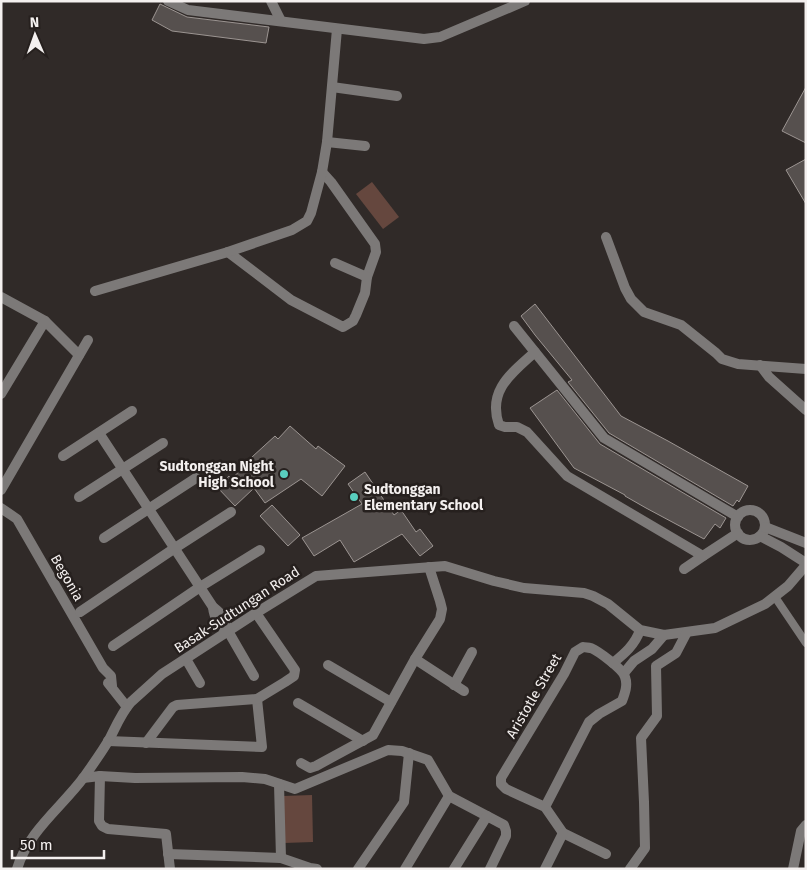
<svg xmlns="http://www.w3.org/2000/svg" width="807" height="870" viewBox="0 0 807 870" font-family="'Fira Sans',sans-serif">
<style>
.pitch{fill:#65473e}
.building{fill:#56504e;stroke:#9c9592}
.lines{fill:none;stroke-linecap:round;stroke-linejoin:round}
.service{stroke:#7c7978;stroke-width:8}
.minor{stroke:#7c7978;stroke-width:10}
.poi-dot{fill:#59cebe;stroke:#26201e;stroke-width:2}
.labels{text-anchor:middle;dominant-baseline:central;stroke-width:5;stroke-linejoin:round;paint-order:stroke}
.poi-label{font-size:14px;font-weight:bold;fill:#f4f0ef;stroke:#26201e;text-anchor:end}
.street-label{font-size:14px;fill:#f4f0ef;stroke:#26201e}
</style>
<rect width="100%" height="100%" fill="#302a28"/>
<g class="pitch">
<polygon points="372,182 399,217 383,229 356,194"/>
<polygon points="312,795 313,842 284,843 283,796"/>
</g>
<g class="building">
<polygon points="160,4 187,17 269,27 266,43 172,31 152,20"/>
<polygon points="806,87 806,143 782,131"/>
<polygon points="806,159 806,204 786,170"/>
<polygon points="535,304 621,416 668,441 748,486 739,502 737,500 733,506 609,433 568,382 572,380 535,335 521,316"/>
<polygon points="557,390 600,444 726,518 720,528 715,524 704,539 646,508 625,496 625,495 574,468 530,408"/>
<polygon points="290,426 316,449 318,446 345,466 322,496 301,479 265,503 254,488 235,506 217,487 229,476 231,479 253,459 252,457 275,436 278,439"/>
<polygon points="365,472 394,515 401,510 416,532 420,529 433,546 420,556 402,534 354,562 340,540 314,556 302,538 362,504 348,484"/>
<polygon points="272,505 300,535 288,546 260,516"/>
</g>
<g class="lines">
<polyline class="service" points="775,597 806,643"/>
<g class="minor">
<polyline points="168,1 188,10 424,39 440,37 525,1"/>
<polyline points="271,1 281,21"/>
<polyline points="332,87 397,96"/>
<polyline points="327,142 365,146"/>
<polyline points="606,237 625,288 631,299 644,312 681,325 716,353 722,359 738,364 806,369"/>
<polyline points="228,252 291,300 343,327 353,321 356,315 365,293 367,277 376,252 375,244 331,182 322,172"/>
<polyline points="335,263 367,277"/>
<polyline points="95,291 228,252 292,230 307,221 311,213 322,172 327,142 337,29"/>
<polyline points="1,297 45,321 79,355"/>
<polyline points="514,326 604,438 738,517"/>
<path d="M535 352C512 373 487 390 499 425L505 427H517L527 432 567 476 703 556"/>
<polyline points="760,365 769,377 806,410"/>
<polyline points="1,394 45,321"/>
<path d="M99 433 213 607C222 614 226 619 228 631L254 676"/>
<polyline points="63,456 132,411"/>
<polyline points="1,490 88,340"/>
<polyline points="79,497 163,443"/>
<polyline points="1,508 17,519 103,668 111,676 112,686"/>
<circle cx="750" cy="525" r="15"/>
<polyline points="765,527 806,543"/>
<polyline points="760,536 781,547 806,563"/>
<polyline points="104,538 196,478"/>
<polyline points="684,569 703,556 738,533"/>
<path d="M213 607C214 618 218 625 228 631"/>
<polyline points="80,612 175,548 231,512"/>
<polyline points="113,646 200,587 260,550"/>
<polyline points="186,659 200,683"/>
<polyline points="415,659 464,691"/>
<path d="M613 663C624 654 635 645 640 630"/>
<polyline points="328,665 391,702"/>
<polyline points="624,673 634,661 652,649 664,635"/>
<polyline points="108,683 127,707"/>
<polyline points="454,685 472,652"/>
<polyline points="298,703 363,741"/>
<polyline points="108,741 262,747 257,699"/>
<polyline points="146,743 173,707 177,705 257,699 285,682 294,676 295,670 256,613"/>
<polyline points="301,763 310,768 316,766 373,735 415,659 440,619 442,609 440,601 429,567"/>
<polyline points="100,776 99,821 102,826 108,829 166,834 170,869"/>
<polyline points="83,778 100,776 135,778 242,777 265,779 295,789 388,750 402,751 428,760 449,796 504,825 506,831 506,836 490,869"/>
<polyline points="279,784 281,858"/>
<path d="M545 807 589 722 599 714 622 701C625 693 628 685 625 677 623 669 598 651 591 648 590 648 584 647 583 647L575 652 564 674 501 778V784L506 789 545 807 563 833 606 854"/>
<polyline points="168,854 281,858 310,868 317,869"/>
<path d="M17 869C28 831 62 807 84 777 93 764 102 752 110 738 116 726 122 712 131 702L162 674 256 613 316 576 445 566 494 581 524 588 584 593 593 596 608 604 640 630 664 635 715 628 765 604 788 586 806 565"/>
<polyline points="358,869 404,802 409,753"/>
<polyline points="405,869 449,796"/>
<polyline points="454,869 487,816"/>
<polyline points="545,869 563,833"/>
<polyline points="630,869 645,848 644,802 641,738 657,716 656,666 676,653 687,632"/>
<polyline points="793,869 801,831 806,825"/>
</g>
</g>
<g class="poi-dot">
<circle cx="284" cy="474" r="5"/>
<circle cx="354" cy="497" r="5"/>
</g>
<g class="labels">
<g class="poi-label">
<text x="274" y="466">Sudtonggan Night<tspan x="274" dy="16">High School</tspan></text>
<text x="364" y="489" text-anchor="start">Sudtonggan<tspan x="364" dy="16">Elementary School</tspan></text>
</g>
<g class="street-label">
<text transform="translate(67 578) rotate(60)">Begonia</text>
<text transform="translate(237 610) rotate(-33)">Basak-Sudtungan Road</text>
<text transform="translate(534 696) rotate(-60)">Aristotle Street</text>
</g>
</g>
<rect width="807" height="870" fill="none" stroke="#f4f0ef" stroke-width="5"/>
<g transform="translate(35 35) rotate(358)" stroke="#26201e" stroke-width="4" paint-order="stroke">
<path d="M0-4L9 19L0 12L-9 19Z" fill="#f4f0ef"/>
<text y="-8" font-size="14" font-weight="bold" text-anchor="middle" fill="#f4f0ef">N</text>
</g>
<path d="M12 850v8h92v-8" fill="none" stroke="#f4f0ef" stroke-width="2.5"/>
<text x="20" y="850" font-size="15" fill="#f4f0ef" stroke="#26201e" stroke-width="4" paint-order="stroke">50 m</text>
</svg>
